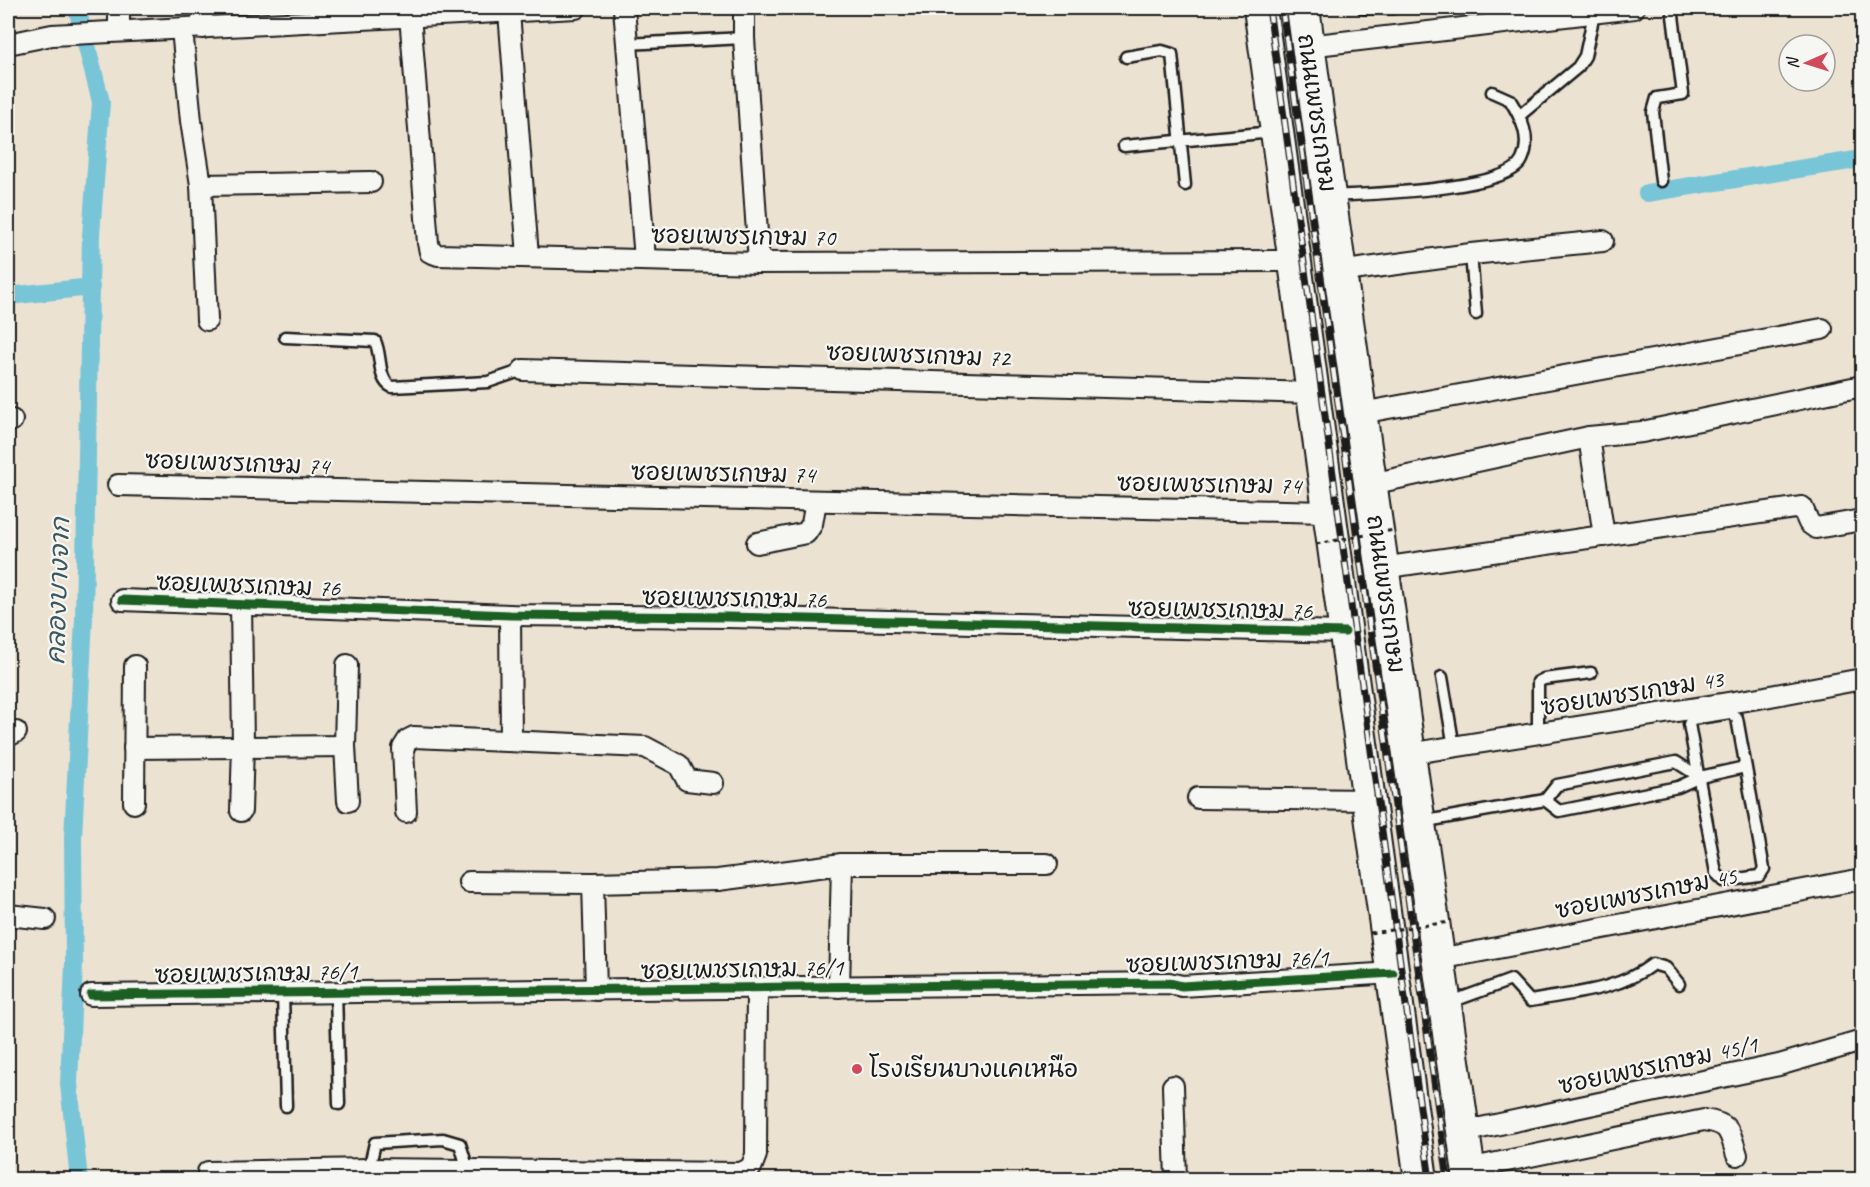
<svg xmlns="http://www.w3.org/2000/svg" width="1870" height="1187" viewBox="0 0 1870 1187" font-family="Caveat,'Playpen Sans Thai',sans-serif">
<style>
.lines{fill:none;stroke-linecap:round;stroke-linejoin:round}
.canal{stroke:#79c5d8;stroke-width:18}
.lane-casing{stroke:#1c1c1c;stroke-width:15}
.street-casing{stroke:#1c1c1c;stroke-width:24}
.primary-casing{stroke:#1c1c1c;stroke-width:36}
.lane{stroke:#f6f6f2;stroke-width:10}
.street{stroke:#f6f6f2;stroke-width:20}
.primary{stroke:#f6f6f2;stroke-width:32}
.rail-casing{stroke:#1c1c1c;stroke-width:7}
.rail{stroke:#f6f6f2;stroke-width:4.5;stroke-dasharray:14;stroke-linecap:butt}
.path-bridge{stroke:#1c1c1c;stroke-width:3;stroke-dasharray:4.5 4.5;stroke-linecap:butt}
.cycleway-casing{stroke:#f6f6f2;stroke-width:13}
.cycleway{stroke:#1b5e20;stroke-width:9}
.poi-dot{fill:#d1495b;stroke:#f6f6f2;stroke-width:2}
.labels{text-anchor:middle;dominant-baseline:central;stroke-width:4.5;stroke-linejoin:round;paint-order:stroke}
.street-label{font-size:24px;fill:#1c1c1c;stroke:#f6f6f2}
.poi-label{font-size:24px;fill:#1c1c1c;stroke:#f6f6f2;text-anchor:start}
.water-label{font-size:26px;font-style:italic;fill:#3d575e;stroke:#f6f6f2}
</style>
<rect width="100%" height="100%" fill="#ece2d2"/>
<filter id="ink" filterUnits="userSpaceOnUse"><feTurbulence type="fractalNoise" baseFrequency=".0167" numOctaves="2"/><feDisplacementMap in="SourceGraphic" scale="12" xChannelSelector="R" yChannelSelector="G"/><feConvolveMatrix kernelMatrix="1 2 1 2 8 2 1 2 1" color-interpolation-filters="sRGB"/></filter>
<g filter="url(#ink)">
<g class="lines">
<g class="canal">
<polyline points="77,8 101,102 91,235 84,618 73,838 74,963 69,1084 79,1180"/>
<polyline points="1647,193 1862,159"/>
<polyline points="8,296 91,287"/>
</g>
<defs>
<g id="lane">
<polyline points="1363,8 1394,8"/>
<polyline points="626,44 744,38"/>
<polyline points="1126,57 1162,51 1172,54 1185,185"/>
<polyline points="1519,116 1578,67 1585,56 1595,9"/>
<polyline points="1124,146 1273,132"/>
<polyline points="1661,181 1653,112 1657,98 1683,94 1672,8"/>
<path d="M1331 196C1365 194 1508 191 1522 160 1532 138 1521 118 1510 100L1492 92"/>
<polyline points="1471,254 1476,314"/>
<path d="M285 337 375 341C382 355 377 380 392 387L488 382 523 370"/>
<polyline points="1442,677 1454,747"/>
<polygon points="1730,713 1737,718 1764,869 1759,876 1724,881 1716,873 1689,724 1692,719"/>
<polyline points="1538,734 1538,682 1544,679 1591,673"/>
<polygon points="1676,762 1700,777 1678,787 1559,811 1545,800 1557,785"/>
<polyline points="1700,777 1745,767"/>
<polyline points="1421,822 1545,800"/>
<polyline points="336,991 339,1104"/>
<polyline points="283,993 286,1106"/>
<path d="M1448 1003 1511 980 1530 1001C1572 993 1618 991 1653 964L1666 968 1679 984"/>
<polyline points="369,1169 375,1143 443,1139 460,1144 468,1170"/>
</g>
<g id="street">
<polyline points="202,8 203,28"/>
<polyline points="624,8 645,259"/>
<polyline points="744,8 744,38 759,263"/>
<polyline points="509,12 528,256"/>
<polyline points="410,15 428,243 430,252 438,255 759,263 1294,261"/>
<polyline points="182,29 191,121 201,185 371,182"/>
<polyline points="119,31 119,8"/>
<polyline points="8,44 52,35 576,8"/>
<polyline points="1308,46 1634,8"/>
<polyline points="201,185 207,320"/>
<polyline points="1338,272 1471,254 1603,241"/>
<polyline points="523,370 1312,393"/>
<polyline points="1361,413 1822,329"/>
<polyline points="8,421 12,420"/>
<polyline points="1589,437 1604,536"/>
<polyline points="1371,484 1589,437 1642,432 1862,386"/>
<polyline points="118,485 1327,512"/>
<polyline points="757,543 806,533 812,524 816,501"/>
<polyline points="1382,568 1802,507 1809,523 1816,528 1862,520"/>
<polyline points="122,600 510,615 727,617 1345,632"/>
<polyline points="241,603 243,745 241,811"/>
<polyline points="510,615 511,741"/>
<polyline points="347,665 345,746 348,801"/>
<polyline points="8,736 16,732"/>
<polyline points="134,748 345,746"/>
<polyline points="1408,754 1765,697 1862,679"/>
<polyline points="1198,798 1371,800"/>
<polyline points="134,803 135,666"/>
<polyline points="406,812 403,748 408,740 414,737 645,747 679,765 687,780 713,783"/>
<polyline points="469,882 593,883 718,880 842,864 1047,864"/>
<polyline points="593,883 596,990"/>
<polyline points="8,915 45,919"/>
<polyline points="1439,959 1862,879"/>
<polyline points="839,987 842,864"/>
<polyline points="91,995 1169,983 1182,986 1393,973"/>
<polyline points="1173,1086 1176,1180"/>
<polyline points="1462,1132 1779,1065 1862,1041"/>
<path d="M1468 1169 1704 1120C1731 1124 1729 1131 1737 1155"/>
<polyline points="208,1172 369,1169 741,1173 751,1168 756,1155 757,988"/>
</g>
<g id="primary">
<path d="M1260 8C1313 398 1367 789 1421 1180"/>
<path d="M1303 8C1356 399 1416 789 1470 1180"/>
</g>
</defs>
<use href="#lane" class="lane-casing"/>
<use href="#street" class="street-casing"/>
<use href="#primary" class="primary-casing"/>
<use href="#lane" class="lane"/>
<use href="#street" class="street"/>
<use href="#primary" class="primary"/>
<defs>
<g id="rail">
<polyline points="1269,8 1430,1180"/>
<polyline points="1282,8 1448,1180"/>
</g>
</defs>
<use href="#rail" class="rail-casing"/>
<use href="#rail" class="rail"/>
<g class="path-bridge">
<polyline points="1316,544 1394,530"/>
<polyline points="1370,933 1450,922"/>
</g>
<defs>
<g id="cycleway">
<polyline points="122,600 510,615 727,617 1345,632"/>
<polyline points="91,995 1169,983 1182,986 1393,973"/>
</g>
</defs>
<use href="#cycleway" class="cycleway-casing"/>
<use href="#cycleway" class="cycleway"/>
</g>
</g>
<circle class="poi-dot" cx="857" cy="1069" r="6"/>
<g class="labels">
<g class="street-label">
<text transform="translate(1317 113) rotate(82)">ถนนเพชรเกษม</text>
<text transform="translate(743 236) rotate(1)">ซอยเพชรเกษม 70</text>
<text transform="translate(918 355) rotate(2)">ซอยเพชรเกษม 72</text>
<text transform="translate(237 463) rotate(2)">ซอยเพชรเกษม 74</text>
<text transform="translate(723 473) rotate(1)">ซอยเพชรเกษม 74</text>
<text transform="translate(1209 484) rotate(1)">ซอยเพชรเกษม 74</text>
<text transform="translate(248 585) rotate(2)">ซอยเพชรเกษม 76</text>
<text transform="translate(1386 594) rotate(82)">ถนนเพชรเกษม</text>
<text transform="translate(734 598) rotate(1)">ซอยเพชรเกษม 76</text>
<text transform="translate(1220 609) rotate(1)">ซอยเพชรเกษม 76</text>
<text transform="translate(1632 693) rotate(-9)">ซอยเพชรเกษม 43</text>
<text transform="translate(1646 893) rotate(-11)">ซอยเพชรเกษม 45</text>
<text transform="translate(1227 961) rotate(-2)">ซอยเพชรเกษม 76/1</text>
<text transform="translate(742 969) rotate(-1)">ซอยเพชรเกษม 76/1</text>
<text transform="translate(256 973) rotate(-1)">ซอยเพชรเกษม 76/1</text>
<text transform="translate(1658 1065) rotate(-12)">ซอยเพชรเกษม 45/1</text>
</g>
<g class="poi-label">
<text x="869" y="1069">โรงเรียนบางแคเหนือ</text>
</g>
<g class="water-label">
<text transform="translate(58 591) rotate(-88)">คลองบางจาก</text>
</g>
</g>
<rect width="1870" height="1187" fill="none" stroke="#f6f6f2" stroke-width="30"/>
<rect x="15" y="15" width="1840" height="1157" fill="none" stroke="#1c1c1c" stroke-width="2" filter="url(#ink)"/>
<g transform="translate(1807 63) rotate(267)"><circle r="28" fill="#f6f6f2" stroke="#9f9f9c" stroke-width="1.5"/>
<path d="M0-4.5L10 22L0 15L-10 22Z" fill="#d1495b"/>
<text y="-9" font-size="16" font-weight="bold" text-anchor="middle" fill="#1c1c1c">N</text>
</g>
</svg>
